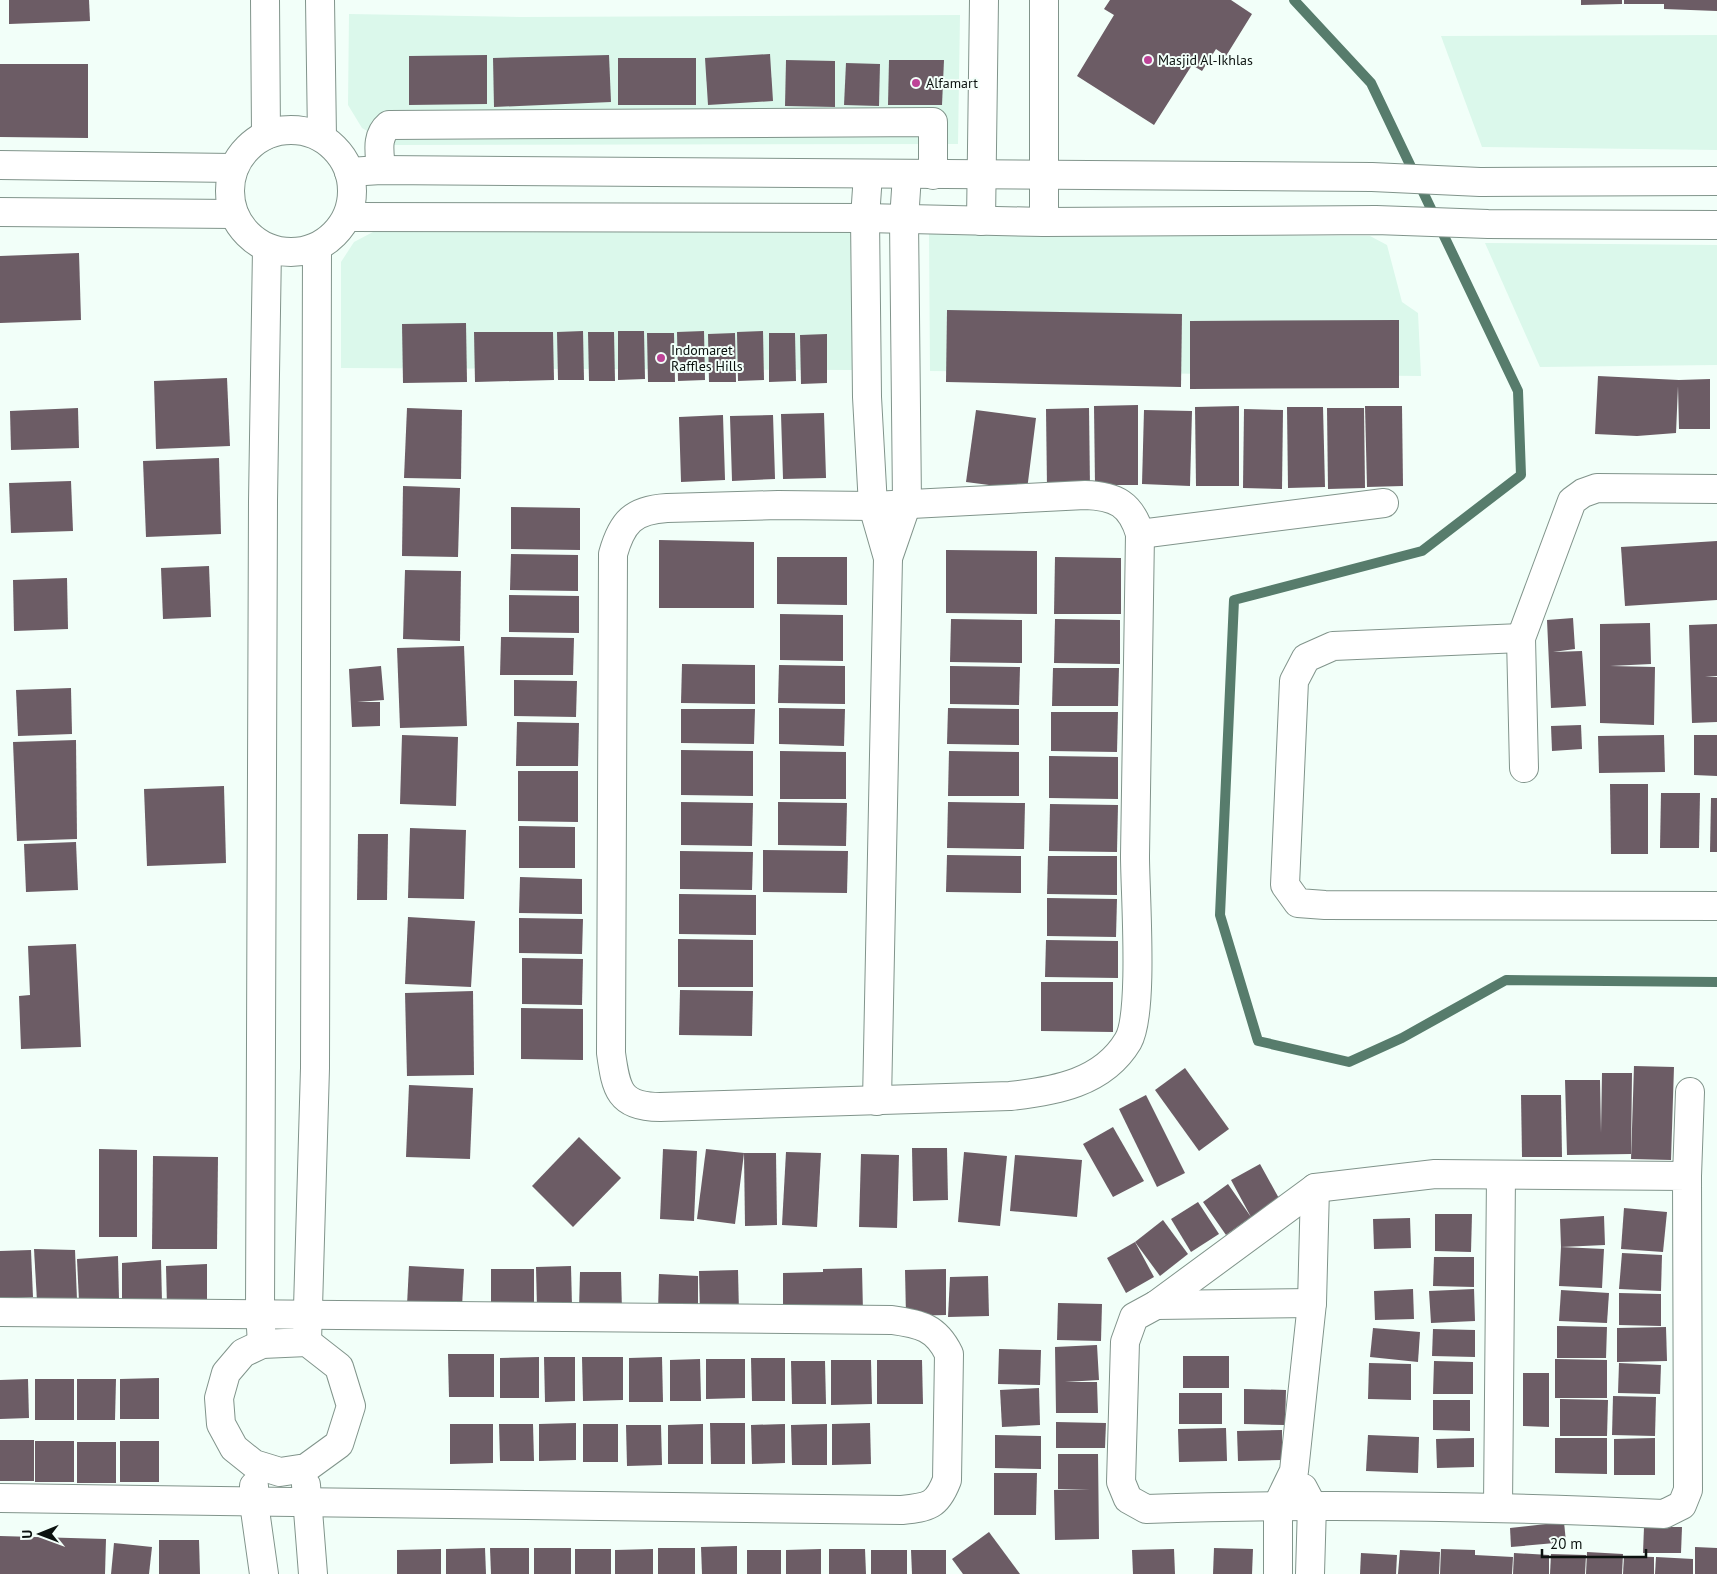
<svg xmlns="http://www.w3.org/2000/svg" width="1717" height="1574" viewBox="0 0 1717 1574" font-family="'PT Sans',sans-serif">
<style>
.built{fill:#dbf8eb}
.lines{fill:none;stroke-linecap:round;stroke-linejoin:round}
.stream{stroke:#577c6c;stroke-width:10}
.building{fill:#6c5c65}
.minor-casing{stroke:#81948b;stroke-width:30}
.minor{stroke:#fff;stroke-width:28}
.poi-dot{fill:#bd4396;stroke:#f2fff9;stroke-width:2}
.labels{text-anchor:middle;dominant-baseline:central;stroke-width:4;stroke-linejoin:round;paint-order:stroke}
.poi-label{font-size:14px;fill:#0b120f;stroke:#f2fff9;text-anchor:start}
</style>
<rect width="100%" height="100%" fill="#f2fff9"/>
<g class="built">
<polygon points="349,14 520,17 960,15 958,144 391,145 362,128 348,105"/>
<polygon points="1717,35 1717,150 1482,147 1441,36"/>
<polygon points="373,232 852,232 855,370 341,368 341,262 354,242"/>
<polygon points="929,234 1370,236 1387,245 1402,302 1418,313 1421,376 930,371"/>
<polygon points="1485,243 1717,245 1717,365 1540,367"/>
</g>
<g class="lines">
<polyline class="stream" points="1294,0 1371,83 1518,391 1521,475 1422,551 1234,600 1220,915 1258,1041 1349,1062 1402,1038 1506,980 1717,982"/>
</g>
<g class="building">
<polygon points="9,0 89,0 90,21 9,24"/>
<polygon points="1110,0 1231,0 1252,14 1226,56 1216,49 1202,71 1192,65 1154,125 1077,76 1114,15 1104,9"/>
<polygon points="1581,0 1622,0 1622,4 1581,5"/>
<polygon points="1624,0 1717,0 1717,11 1664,9 1664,4 1624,4"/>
<polygon points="770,54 773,101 708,105 705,58"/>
<polygon points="487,55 487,104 409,105 409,56"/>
<polygon points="609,55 611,102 494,107 493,58"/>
<rect x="618" y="58" width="78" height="47"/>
<polygon points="786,60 835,61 835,107 785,106"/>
<polygon points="889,60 944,60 942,105 888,105"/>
<polygon points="846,63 880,64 879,106 844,105"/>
<polygon points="0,64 88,64 88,138 0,137"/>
<polygon points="79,253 81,320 0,323 0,256"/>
<polygon points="947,310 1182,314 1181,387 946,382"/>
<polygon points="1399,320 1399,388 1190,389 1190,321"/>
<polygon points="466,323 467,382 403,383 402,324"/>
<polygon points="583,331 584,380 558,380 557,332"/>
<polygon points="618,331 644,331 645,379 618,380"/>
<polygon points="704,331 705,380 678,381 677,332"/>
<polygon points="763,331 764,380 738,381 737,332"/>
<polygon points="474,332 553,332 554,380 475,382"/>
<polygon points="588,332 614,332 615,381 589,381"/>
<polygon points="647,333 674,333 675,382 648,382"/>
<polygon points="735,333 736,382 709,382 708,334"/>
<polygon points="769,333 795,333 796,381 769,382"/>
<polygon points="827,334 827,383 801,384 800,335"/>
<polygon points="1598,376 1679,380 1710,379 1710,429 1679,429 1678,386 1676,433 1637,436 1595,434"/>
<polygon points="227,378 230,446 156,449 154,381"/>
<polygon points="1138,405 1138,485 1095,485 1094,406"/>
<polygon points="1239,406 1239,486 1196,486 1195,407"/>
<polygon points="1365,406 1402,406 1403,486 1367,487"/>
<polygon points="1287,407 1323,407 1325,487 1288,488"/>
<polygon points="78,408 79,448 11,450 10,411"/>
<polygon points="407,408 462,410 461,479 404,478"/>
<polygon points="1089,408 1090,488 1047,488 1046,409"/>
<polygon points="1327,408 1364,408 1365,488 1328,489"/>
<polygon points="1244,409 1283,410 1282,489 1243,488"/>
<polygon points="976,410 1036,418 1027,490 966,482"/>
<polygon points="1144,410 1192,411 1190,486 1142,484"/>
<polygon points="824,413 826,478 783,479 781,414"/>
<polygon points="723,415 725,480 681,482 679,417"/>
<polygon points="773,415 775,479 732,481 730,416"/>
<polygon points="219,458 221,534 146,537 143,461"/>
<polygon points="71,481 73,531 11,533 9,483"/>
<polygon points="403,486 460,488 458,557 402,556"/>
<polygon points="511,507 580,508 580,550 511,549"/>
<polygon points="659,540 754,542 754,608 659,608"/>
<polygon points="1717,541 1717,600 1625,606 1621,547"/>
<polygon points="946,550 1037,551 1037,614 946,613"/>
<polygon points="511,554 578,555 578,591 510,590"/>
<polygon points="777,557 847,557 847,605 777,604"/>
<polygon points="1055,557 1121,558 1121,614 1054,614"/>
<polygon points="209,566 211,617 163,619 161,568"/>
<polygon points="405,570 461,571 460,641 403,639"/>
<polygon points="67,578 68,629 14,631 13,580"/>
<polygon points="509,595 579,596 579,633 509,632"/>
<polygon points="780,614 843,615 843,661 780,660"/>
<polygon points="1573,618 1575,649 1553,652 1582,651 1586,706 1551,708 1547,620"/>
<polygon points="951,619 1022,620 1022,663 950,662"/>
<polygon points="1055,619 1120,620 1120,664 1054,663"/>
<polygon points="1650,623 1651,664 1610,666 1655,667 1654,725 1600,723 1600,624"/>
<polygon points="1717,624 1717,676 1705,676 1717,677 1717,722 1692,723 1689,625"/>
<polygon points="501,637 574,638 573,675 500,675"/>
<polygon points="464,646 467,726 400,728 397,648"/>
<polygon points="682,664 755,665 755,704 681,703"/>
<polygon points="779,665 845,666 845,704 778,703"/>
<polygon points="381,666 384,700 357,702 380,702 380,726 352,727 349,669"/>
<polygon points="950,666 1020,667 1019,705 950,704"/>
<polygon points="1053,668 1119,668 1118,706 1052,706"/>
<polygon points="514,680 577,681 576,717 514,716"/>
<polygon points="71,688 72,734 18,736 16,690"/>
<polygon points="779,708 845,709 844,746 779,744"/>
<polygon points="948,708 1019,709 1019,745 947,744"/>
<polygon points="681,709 755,709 754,744 681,743"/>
<polygon points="1051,712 1118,712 1117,752 1051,751"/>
<polygon points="517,722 579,723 578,766 516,766"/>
<polygon points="1581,725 1582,749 1552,751 1551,726"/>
<polygon points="402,735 458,737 456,806 400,804"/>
<polygon points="1664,735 1665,772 1599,773 1598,736"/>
<polygon points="1694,735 1717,735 1717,776 1694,775"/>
<polygon points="76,740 77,839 17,841 13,742"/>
<polygon points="681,750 753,751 753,796 681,795"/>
<polygon points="780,751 846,752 846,799 780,799"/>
<polygon points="949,751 1019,752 1019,796 948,796"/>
<polygon points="1049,756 1118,757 1118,799 1049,798"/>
<polygon points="518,771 578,771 578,822 518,821"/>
<polygon points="1610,784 1648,784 1648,854 1611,854"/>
<polygon points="224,786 226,863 147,866 144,789"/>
<polygon points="1661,793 1700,793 1699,848 1660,848"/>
<polygon points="1711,798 1717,798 1717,852 1710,852"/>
<polygon points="681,802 753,803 752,846 681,845"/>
<polygon points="778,802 847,803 846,846 778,845"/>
<polygon points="948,802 1025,803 1024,849 947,848"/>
<polygon points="1050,804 1118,805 1117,852 1049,851"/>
<polygon points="519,826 575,827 575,868 519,868"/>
<polygon points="410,828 466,830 464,899 408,898"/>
<polygon points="358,834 388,834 387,900 357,900"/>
<polygon points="76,842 78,890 26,892 24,844"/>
<polygon points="763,850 848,851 847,893 763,892"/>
<polygon points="680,851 753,852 752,890 680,889"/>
<polygon points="947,855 1021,856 1021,893 946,892"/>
<polygon points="1048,856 1117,856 1117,895 1047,894"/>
<polygon points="520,877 582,879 582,914 519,913"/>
<polygon points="679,894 756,895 756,935 679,934"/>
<polygon points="1047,898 1117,899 1116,937 1047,936"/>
<polygon points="408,917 475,921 471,987 405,984"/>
<polygon points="519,918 583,919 582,954 519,953"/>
<polygon points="678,939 753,940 753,987 678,987"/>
<polygon points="1046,940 1118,941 1118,978 1045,977"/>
<polygon points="76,944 81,1047 21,1049 19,996 30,995 28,946"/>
<polygon points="522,958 583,959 582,1005 522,1004"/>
<polygon points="1041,982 1113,982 1113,1032 1041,1031"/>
<polygon points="680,990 753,991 752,1036 679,1035"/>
<polygon points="473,991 474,1075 407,1076 405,993"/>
<polygon points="521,1008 583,1009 583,1060 521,1059"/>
<polygon points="1634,1066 1674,1067 1671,1160 1631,1159"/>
<polygon points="1185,1068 1229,1129 1199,1151 1155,1090"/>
<polygon points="1602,1073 1632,1073 1631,1154 1567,1155 1565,1080 1600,1080 1601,1133"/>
<polygon points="409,1085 473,1088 470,1159 406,1157"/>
<polygon points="1146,1095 1185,1173 1157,1187 1119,1109"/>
<polygon points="1521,1095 1561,1095 1562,1157 1522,1157"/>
<polygon points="1113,1127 1144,1181 1113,1197 1083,1144"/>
<polygon points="579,1137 621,1178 573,1227 532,1186"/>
<polygon points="912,1148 947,1148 948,1200 913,1201"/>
<polygon points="99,1149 137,1150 137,1237 99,1237"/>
<polygon points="663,1149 697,1151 694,1221 660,1219"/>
<polygon points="706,1149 744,1153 735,1224 697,1219"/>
<polygon points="786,1152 821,1153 817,1227 782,1225"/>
<polygon points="964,1152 1007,1156 1000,1226 958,1222"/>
<polygon points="744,1153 776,1153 777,1225 745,1226"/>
<polygon points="861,1154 899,1155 897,1228 859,1227"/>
<polygon points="1015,1155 1082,1160 1077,1217 1010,1211"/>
<polygon points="153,1156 218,1157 217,1249 152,1249"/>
<polygon points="1260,1164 1281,1202 1251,1217 1226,1235 1203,1202 1228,1184 1251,1217 1231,1180"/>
<polygon points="1198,1202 1219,1234 1191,1252 1171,1219"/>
<polygon points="1624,1208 1667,1212 1663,1252 1621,1249"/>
<polygon points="1435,1214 1472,1214 1471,1252 1435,1251"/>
<polygon points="1604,1216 1605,1245 1561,1247 1604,1249 1602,1288 1559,1286 1561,1247 1560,1219"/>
<polygon points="1410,1218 1411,1248 1374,1249 1373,1219"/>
<polygon points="1163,1220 1188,1254 1160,1276 1135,1242"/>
<polygon points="1135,1242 1154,1277 1126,1293 1107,1258"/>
<polygon points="34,1249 75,1250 77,1300 37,1301"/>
<polygon points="31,1250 33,1297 0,1299 0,1251"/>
<polygon points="1622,1253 1662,1255 1661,1291 1619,1289"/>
<polygon points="118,1256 119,1299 79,1301 77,1259"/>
<polygon points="1434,1257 1474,1257 1474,1287 1433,1286"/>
<polygon points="161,1260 162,1302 122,1303 122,1263"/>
<polygon points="207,1264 207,1304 167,1306 166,1266"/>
<polygon points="409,1266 464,1269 462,1307 407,1305"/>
<polygon points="571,1266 572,1307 537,1308 536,1267"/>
<polygon points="862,1268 863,1312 783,1314 783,1273 823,1272 823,1269"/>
<rect x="491" y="1269" width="43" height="37"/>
<polygon points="946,1269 946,1315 906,1316 905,1270"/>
<polygon points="738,1270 739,1313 700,1314 699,1271"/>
<polygon points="580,1272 621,1272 622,1311 579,1310"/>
<polygon points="659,1274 698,1276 698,1313 658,1312"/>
<polygon points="988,1276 989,1316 948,1317 950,1277"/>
<polygon points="1413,1289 1414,1319 1375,1320 1374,1291"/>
<polygon points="1474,1289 1475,1321 1431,1323 1429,1291"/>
<polygon points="1561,1290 1609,1293 1607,1323 1559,1321"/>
<polygon points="1619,1293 1661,1294 1661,1326 1619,1325"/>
<polygon points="1058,1303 1102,1304 1101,1341 1057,1340"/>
<polygon points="1557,1326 1607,1327 1606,1358 1557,1358"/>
<polygon points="1666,1327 1667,1361 1617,1362 1617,1328"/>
<polygon points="1373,1328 1420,1332 1418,1362 1370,1357"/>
<polygon points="1433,1329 1475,1330 1475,1357 1432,1356"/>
<polygon points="1097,1345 1099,1380 1065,1382 1097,1382 1098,1413 1056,1413 1055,1347"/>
<polygon points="999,1349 1041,1350 1040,1385 998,1384"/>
<polygon points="448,1354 494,1354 494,1397 449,1397"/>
<rect x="1183" y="1356" width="46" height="32"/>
<polygon points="539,1357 539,1398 500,1398 500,1358"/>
<polygon points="544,1357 575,1357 575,1401 545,1402"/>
<polygon points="582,1357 623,1357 623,1400 583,1401"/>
<polygon points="662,1357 663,1402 629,1402 629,1358"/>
<polygon points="751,1358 785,1358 785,1401 752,1401"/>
<polygon points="700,1359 701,1401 670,1401 670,1360"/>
<polygon points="706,1359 745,1359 745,1398 706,1399"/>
<polygon points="1555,1359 1607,1360 1607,1398 1555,1398"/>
<polygon points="831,1360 871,1360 872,1404 831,1405"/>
<polygon points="877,1360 922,1360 923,1404 877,1404"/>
<polygon points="791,1361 825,1361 826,1404 792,1404"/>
<polygon points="1434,1361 1473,1362 1473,1394 1433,1394"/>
<polygon points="1369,1363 1411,1364 1411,1400 1368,1399"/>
<polygon points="1619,1363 1661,1365 1660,1394 1618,1393"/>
<polygon points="1523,1373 1549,1373 1549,1427 1523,1426"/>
<polygon points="159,1378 159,1419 120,1419 120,1379"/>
<polygon points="28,1379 29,1418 0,1419 0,1380"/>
<rect x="35" y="1379" width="39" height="41"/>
<polygon points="77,1379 116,1379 115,1420 77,1420"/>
<polygon points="1039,1388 1040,1425 1002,1427 1000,1390"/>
<polygon points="1244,1389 1286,1390 1285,1425 1244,1424"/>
<rect x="1179" y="1393" width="43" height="31"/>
<polygon points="1613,1396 1656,1397 1655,1436 1612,1435"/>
<polygon points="1560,1399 1608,1400 1607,1436 1560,1436"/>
<polygon points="1433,1400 1470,1400 1470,1431 1433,1430"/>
<polygon points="1056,1422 1106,1423 1105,1448 1056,1448"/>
<polygon points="576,1423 576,1460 539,1461 539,1424"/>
<polygon points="710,1423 745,1423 745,1464 711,1464"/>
<polygon points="870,1423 871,1464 832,1465 832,1424"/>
<polygon points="450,1424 493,1424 493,1463 450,1464"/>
<polygon points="499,1424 533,1424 534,1461 500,1461"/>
<rect x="583" y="1424" width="35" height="38"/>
<polygon points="703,1424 703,1464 668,1464 668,1425"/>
<polygon points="785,1424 785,1463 752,1464 751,1425"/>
<polygon points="827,1424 827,1465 792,1465 791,1425"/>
<polygon points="626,1425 661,1425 662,1465 627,1466"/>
<polygon points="1226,1428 1227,1461 1179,1462 1178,1429"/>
<polygon points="1282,1430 1282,1460 1238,1461 1237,1431"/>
<polygon points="995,1435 1041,1436 1041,1469 995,1468"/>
<polygon points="1368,1435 1419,1437 1418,1473 1366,1471"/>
<polygon points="1474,1438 1474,1467 1437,1468 1436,1439"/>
<polygon points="1555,1438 1607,1438 1607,1474 1555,1473"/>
<polygon points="1655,1438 1655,1475 1614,1475 1614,1439"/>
<rect x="0" y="1440" width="34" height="41"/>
<rect x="35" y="1441" width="39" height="41"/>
<rect x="120" y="1441" width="39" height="41"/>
<rect x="77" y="1442" width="39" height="41"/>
<polygon points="1058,1454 1098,1454 1099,1539 1055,1540 1054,1490 1090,1489 1058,1489"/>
<polygon points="994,1473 1037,1473 1036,1515 994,1515"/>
<polygon points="1564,1522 1566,1542 1511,1547 1510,1528"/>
<polygon points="1644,1527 1682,1527 1681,1553 1643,1553"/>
<polygon points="989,1532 1020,1574 963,1574 952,1559"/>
<polygon points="0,1536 106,1539 105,1574 0,1574"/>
<polygon points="159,1540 199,1540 200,1574 159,1574"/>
<polygon points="114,1543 152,1547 149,1574 111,1574"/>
<polygon points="737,1546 737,1574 702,1574 701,1547"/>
<polygon points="1695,1547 1717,1548 1717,1574 1695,1574"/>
<polygon points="485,1548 486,1574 446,1574 446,1549"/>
<polygon points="490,1548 529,1548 529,1574 491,1574"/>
<rect x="534" y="1548" width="37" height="26"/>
<rect x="658" y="1548" width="37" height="26"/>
<polygon points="1214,1548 1253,1549 1252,1574 1213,1574"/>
<polygon points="441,1549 441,1574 397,1574 397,1550"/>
<rect x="575" y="1549" width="36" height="25"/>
<polygon points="653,1549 653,1574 615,1574 615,1550"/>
<polygon points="821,1549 821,1574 786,1574 786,1550"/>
<polygon points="829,1549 865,1549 866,1574 829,1574"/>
<polygon points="1174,1549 1175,1574 1133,1574 1132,1550"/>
<polygon points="1441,1549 1475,1550 1475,1555 1513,1557 1512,1574 1440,1574"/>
<rect x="747" y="1550" width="34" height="24"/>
<rect x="871" y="1550" width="36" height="24"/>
<polygon points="911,1550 946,1550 946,1574 912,1574"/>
<polygon points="1400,1550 1440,1552 1439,1574 1398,1574"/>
<polygon points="1587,1552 1623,1554 1622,1574 1586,1574"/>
<polygon points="1361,1553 1397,1555 1396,1574 1360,1574"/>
<polygon points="1514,1553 1549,1555 1549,1574 1513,1574"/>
<polygon points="1551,1554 1586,1555 1585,1574 1550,1574"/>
<polygon points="1624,1556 1654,1557 1654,1574 1623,1574"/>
<polygon points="1656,1557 1693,1559 1693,1574 1655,1574"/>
</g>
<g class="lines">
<defs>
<g id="minor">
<polyline points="265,0 266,135"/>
<polyline points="320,0 322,137"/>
<polyline points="1044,0 1044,222"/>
<circle cx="291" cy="191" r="61"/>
<polyline points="0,165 234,168"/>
<path d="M381 170C380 153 375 137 389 125L933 122V175"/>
<polyline points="349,172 381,170 1372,177 1480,182 1717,181"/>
<polyline points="868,174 865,218 867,397 873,506 888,558 877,1101"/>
<polyline points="0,212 234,214"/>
<polyline points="347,217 865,218 1044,222 1376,220 1488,224 1717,225"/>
<polyline points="981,221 984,0"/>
<path d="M1085 495C1116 496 1131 504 1140 534 1138 642 1136 749 1135 856 1135 893 1144 1014 1128 1041 1103 1083 1055 1091 1010 1096L660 1107C619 1107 616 1089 611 1053L613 554C622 522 633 510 667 508L778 505 873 506Z"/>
<polyline points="1140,534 1384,503"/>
<polyline points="888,558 907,503 904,220 907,175"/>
<polyline points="1521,638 1333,646 1306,658 1294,681 1285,885 1298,903 1325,905 1717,906"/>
<polyline points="1524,768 1521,638 1572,501 1583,493 1597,488 1717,489"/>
<path d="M1687 1176 1435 1174 1315 1188 1156 1305 1134 1317 1125 1342 1121 1482 1128 1499 1146 1509C1320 1503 1491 1506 1664 1514L1682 1505 1688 1490 1687 1176 1690 1092"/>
<polyline points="1156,1305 1312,1303"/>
<path d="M0 1312 892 1320C920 1324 936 1327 949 1354L947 1480C937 1506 929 1507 902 1510L0 1498"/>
<polyline points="307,1342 315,1068 317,247"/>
<polygon points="307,1342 339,1367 351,1406 339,1444 306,1468 280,1472 254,1464 234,1448 221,1424 219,1398 226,1373 243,1353 262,1344"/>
<polyline points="262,1344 260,1312 263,501 267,248"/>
<polyline points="306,1485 313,1574"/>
<polyline points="254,1486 254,1503 264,1574"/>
<polyline points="1303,1488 1312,1505 1310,1574"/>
<polyline points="1498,1506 1501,1175"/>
<polyline points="1278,1574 1278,1504 1294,1471 1312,1303 1315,1188"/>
</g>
</defs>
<use href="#minor" class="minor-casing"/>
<use href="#minor" class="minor"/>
</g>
<g class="poi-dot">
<circle cx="1148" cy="60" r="5"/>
<circle cx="916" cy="83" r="5"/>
<circle cx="661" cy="358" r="5"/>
</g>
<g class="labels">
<g class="poi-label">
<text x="1158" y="60">Masjid Al-Ikhlas</text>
<text x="926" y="83">Alfamart</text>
<text x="671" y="350">Indomaret<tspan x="671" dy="16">Raffles Hills</tspan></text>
</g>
</g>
<g transform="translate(40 1534) rotate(269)" stroke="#f2fff9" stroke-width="4" paint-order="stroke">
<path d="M0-4L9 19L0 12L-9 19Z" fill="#0b120f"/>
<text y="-8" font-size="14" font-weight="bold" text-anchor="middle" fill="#0b120f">U</text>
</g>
<path d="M1542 1549v8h104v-8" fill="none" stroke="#0b120f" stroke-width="2.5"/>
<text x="1550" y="1549" font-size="15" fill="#0b120f" stroke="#f2fff9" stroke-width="4" paint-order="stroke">20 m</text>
</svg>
